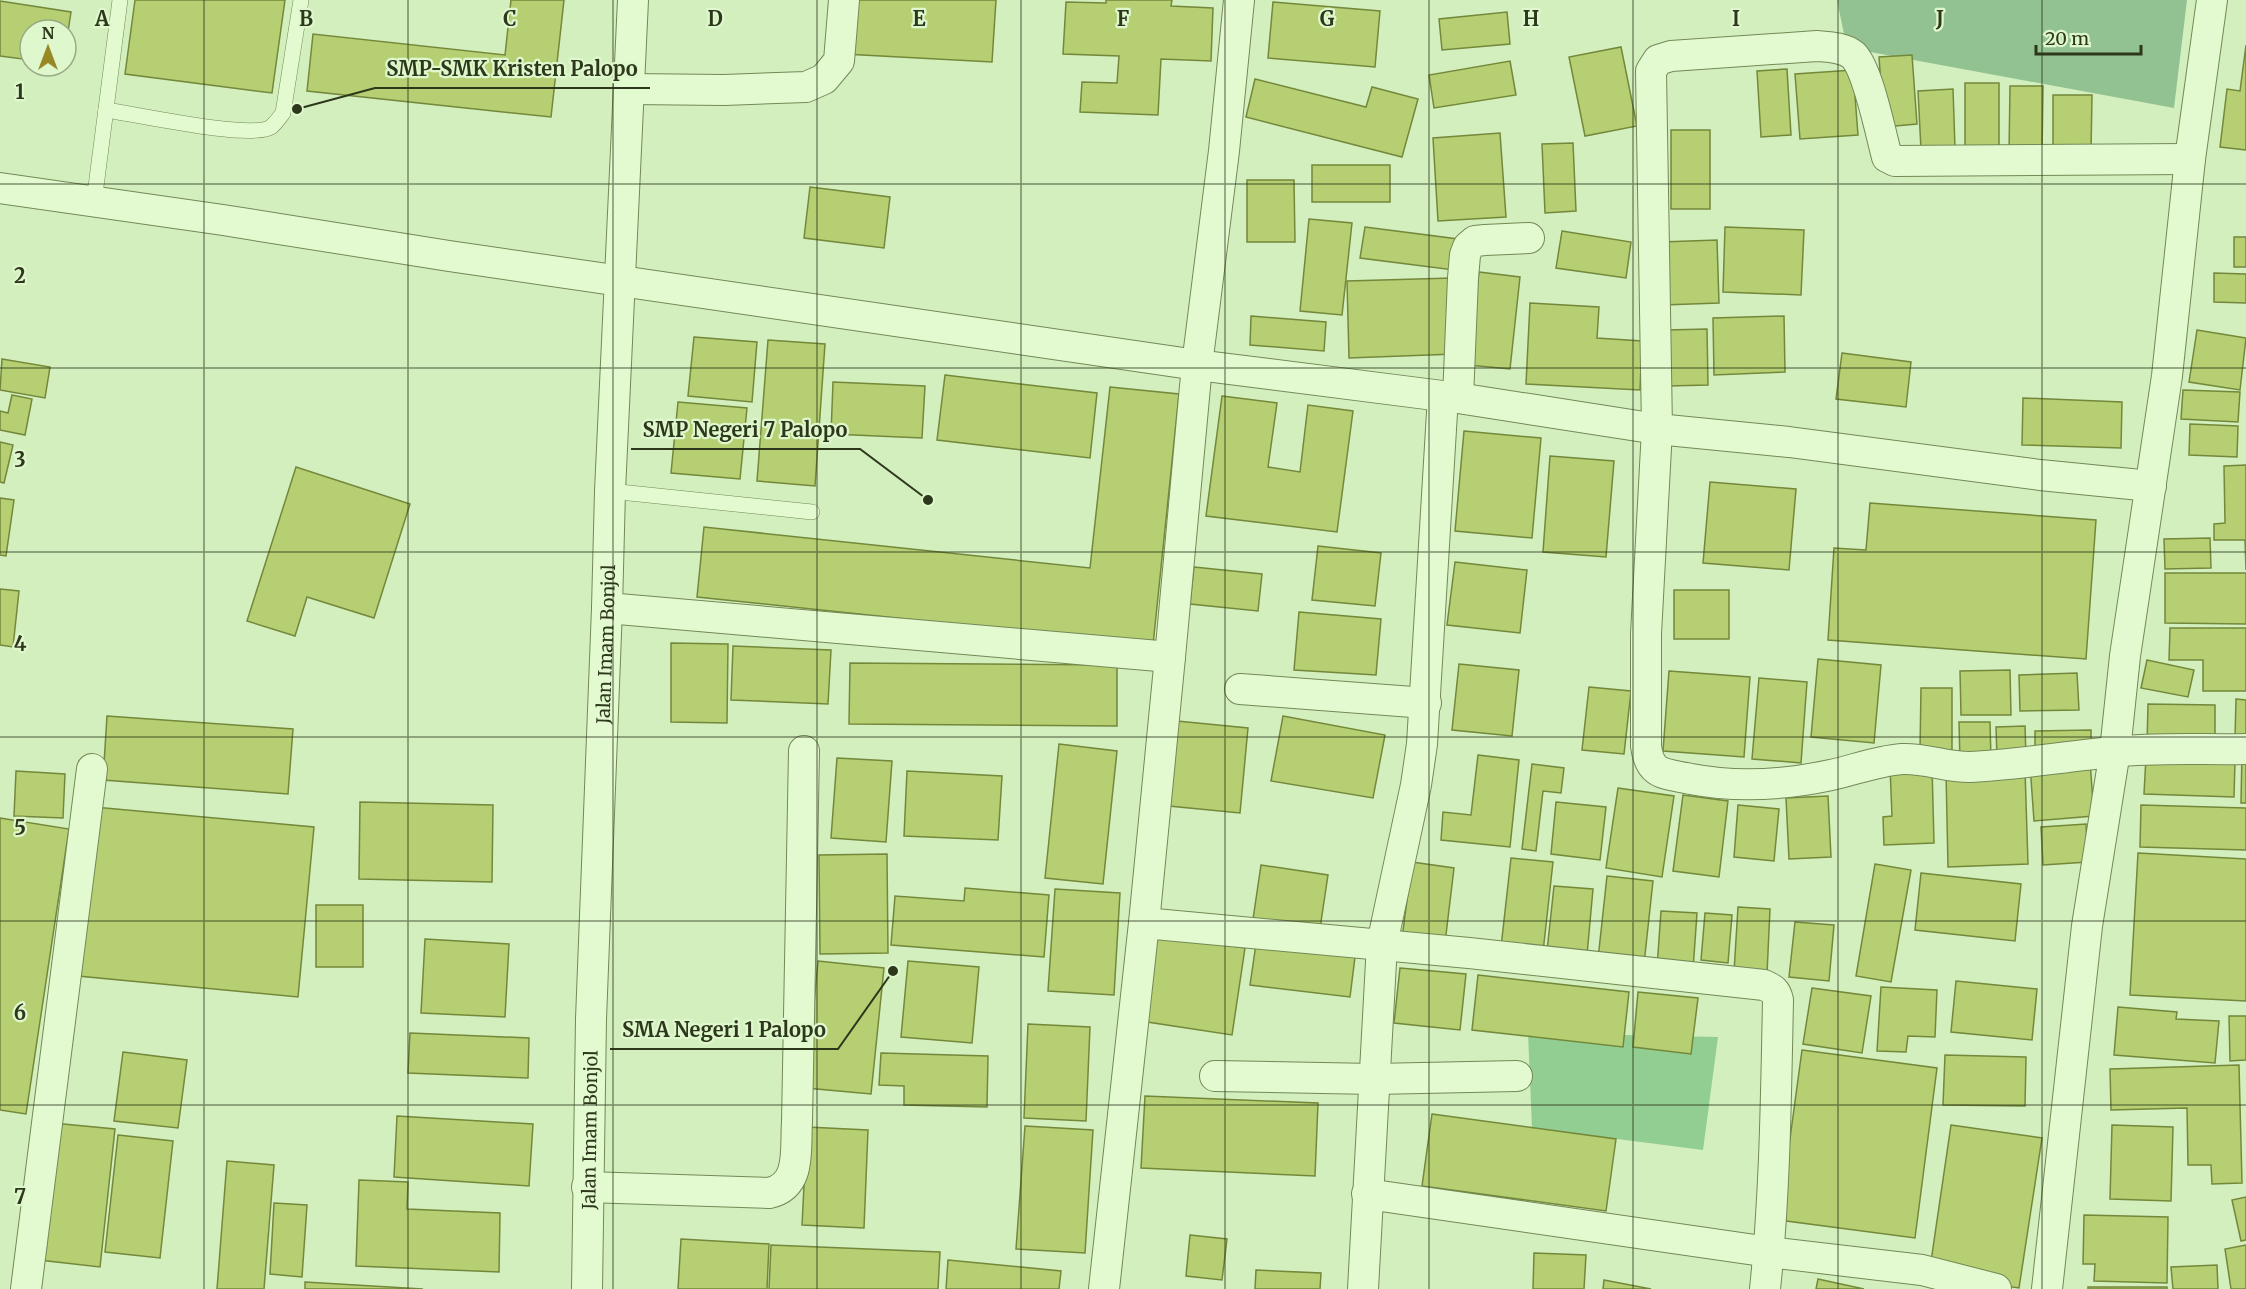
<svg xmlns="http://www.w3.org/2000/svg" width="2246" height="1289" viewBox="0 0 2246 1289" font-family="Merriweather,serif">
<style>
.green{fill:#92cd91}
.cemetery{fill:#92c291}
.building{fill:#b5cf72;stroke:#74883b;stroke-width:1.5}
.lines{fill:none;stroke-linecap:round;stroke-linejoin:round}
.lane-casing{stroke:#748856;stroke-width:16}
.street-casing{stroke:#748856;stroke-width:32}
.lane{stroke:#e3fad1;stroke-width:15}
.street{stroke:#e3fad1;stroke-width:30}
.grid{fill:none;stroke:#2d371b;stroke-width:1.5;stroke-opacity:0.55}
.labels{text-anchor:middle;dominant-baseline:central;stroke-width:4.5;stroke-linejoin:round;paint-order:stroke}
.street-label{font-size:18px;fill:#2d371b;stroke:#dff7cd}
.grid-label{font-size:20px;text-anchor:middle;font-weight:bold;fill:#2d371b;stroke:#dff7cd;stroke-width:4.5;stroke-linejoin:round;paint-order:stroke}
.leader{fill:none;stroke:#2d371b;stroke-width:2}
.callout-dot{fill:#2d371b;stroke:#dff7cd;stroke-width:2}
.callout-label{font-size:20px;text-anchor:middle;font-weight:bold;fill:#2d371b;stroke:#dff7cd;stroke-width:4.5;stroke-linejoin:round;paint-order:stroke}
</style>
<rect width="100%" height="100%" fill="#d3efbe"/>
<polygon class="green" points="1528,1033 1718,1037 1703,1150 1532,1128"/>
<polygon class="cemetery" points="1837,0 2187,0 2174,108 1865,51 1844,34"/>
<g class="building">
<polygon points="135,0 285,0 272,93 125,74"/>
<polygon points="511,0 564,0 551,117 307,91 313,34 505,55"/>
<polygon points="847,0 996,0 992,62 844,54"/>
<polygon points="1106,0 1172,0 1171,6 1213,8 1211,61 1161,59 1158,115 1080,112 1082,82 1117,83 1119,56 1063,54 1066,2 1106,3"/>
<polygon points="0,1 71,12 66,45 66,30 30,30 30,60 0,56"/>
<polygon points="1273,2 1380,11 1375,67 1268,58"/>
<polygon points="1507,12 1510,44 1442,50 1439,19"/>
<polygon points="2246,45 2246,150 2220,147 2227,89 2240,91"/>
<polygon points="1621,47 1637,126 1585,136 1569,57"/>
<polygon points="1912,55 1917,124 1884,127 1879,57"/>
<polygon points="1510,61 1516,95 1434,108 1429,75"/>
<polygon points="1787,69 1791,135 1761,137 1757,71"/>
<polygon points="1853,70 1858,135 1800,139 1795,74"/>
<polygon points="1255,79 1366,107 1372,87 1418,99 1402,157 1246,117"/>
<rect x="1965" y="83" width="34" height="72"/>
<polygon points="2010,86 2043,86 2042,155 2009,155"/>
<polygon points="1953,89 1955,148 1921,150 1918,91"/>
<polygon points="2053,95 2092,95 2091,152 2053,152"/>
<rect x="1671" y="130" width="39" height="79"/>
<polygon points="1500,133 1506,217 1438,221 1433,138"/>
<polygon points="1573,143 1576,211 1545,213 1542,144"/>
<rect x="1312" y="165" width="78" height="37"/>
<polygon points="1247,180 1294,180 1295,242 1247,242"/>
<polygon points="810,187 890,197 884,248 804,238"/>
<polygon points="1309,219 1352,223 1342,315 1300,311"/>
<polygon points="1365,227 1458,239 1454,270 1360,258"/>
<polygon points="1725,227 1804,230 1801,295 1723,292"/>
<polygon points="1562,231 1631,242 1626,278 1556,268"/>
<rect x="2234" y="237" width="12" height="30"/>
<polygon points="1717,240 1719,303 1663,305 1661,242"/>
<polygon points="1479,272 1520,277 1510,369 1468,365"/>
<polygon points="2214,273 2246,274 2246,303 2214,302"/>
<polygon points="1452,278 1455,354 1349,358 1347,281"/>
<polygon points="1530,303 1599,307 1597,338 1642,341 1640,390 1526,384"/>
<polygon points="1251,316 1326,322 1324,351 1250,345"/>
<polygon points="1784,316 1785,372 1714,375 1713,318"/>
<polygon points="1707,329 1708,385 1668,386 1666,330"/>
<polygon points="2197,330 2246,338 2240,390 2189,382"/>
<polygon points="694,337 757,342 752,402 688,396"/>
<polygon points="768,340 825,344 815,486 757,481"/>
<polygon points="1842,353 1911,362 1906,407 1836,399"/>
<polygon points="2,359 50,367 45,398 0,390"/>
<polygon points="945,375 1097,393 1090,458 937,440"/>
<polygon points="833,382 925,386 922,438 831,434"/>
<polygon points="1110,387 1179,394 1153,645 697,597 704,527 1090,568"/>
<polygon points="2183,390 2240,392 2238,422 2181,419"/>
<polygon points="12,395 32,399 25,435 0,430 0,411 8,413"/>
<polygon points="1222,396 1277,403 1268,467 1300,472 1308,405 1353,411 1337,532 1206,516"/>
<polygon points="2023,398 2122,402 2121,448 2022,445"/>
<polygon points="678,402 747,408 740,479 671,473"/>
<polygon points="2190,424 2238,426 2237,457 2189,455"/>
<polygon points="1464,431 1541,438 1532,538 1455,531"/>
<polygon points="0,442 13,445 4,483 0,482"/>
<polygon points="1550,456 1614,461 1606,557 1543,552"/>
<polygon points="2246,465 2246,570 2245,540 2214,540 2214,524 2225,523 2224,466"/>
<polygon points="296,467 410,504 374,618 307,597 295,636 247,621"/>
<polygon points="1710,482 1796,489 1789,570 1703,563"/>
<polygon points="0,498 14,500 6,556 0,555"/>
<polygon points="1870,503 2096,520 2086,659 1828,640 1834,548 1866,550"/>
<polygon points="2210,538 2211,568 2165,569 2164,539"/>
<polygon points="1318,546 1381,553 1375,606 1312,600"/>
<polygon points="1455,562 1527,570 1520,633 1447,625"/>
<polygon points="1194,567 1262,574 1258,611 1190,604"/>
<polygon points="2165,573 2246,573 2246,624 2165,623"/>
<polygon points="0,589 19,591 13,647 0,645"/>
<rect x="1674" y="590" width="55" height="49"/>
<polygon points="1299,612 1381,619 1376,675 1294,670"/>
<polygon points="2170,628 2246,628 2246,691 2203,691 2203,660 2169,660"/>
<polygon points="671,643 728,644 727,723 671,722"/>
<polygon points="733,646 831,650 828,704 731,700"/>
<polygon points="1818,659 1881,665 1874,743 1811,737"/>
<polygon points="2147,660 2194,670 2188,697 2141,688"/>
<polygon points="850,663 1117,665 1117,726 849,724"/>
<polygon points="1459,664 1519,670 1512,736 1452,730"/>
<polygon points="2010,670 2011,715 1961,715 1960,671"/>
<polygon points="1669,671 1750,677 1744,757 1663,751"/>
<polygon points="2077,673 2079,710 2020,711 2019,675"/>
<polygon points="1759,678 1807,682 1801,763 1752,759"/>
<polygon points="1589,687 1631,691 1624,754 1582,750"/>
<polygon points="1921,688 1952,688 1952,750 1920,750"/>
<polygon points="2236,699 2246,700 2246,738 2235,738"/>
<polygon points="2148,704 2215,705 2215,746 2147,745"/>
<polygon points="107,716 293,729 288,794 103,780"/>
<polygon points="1283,716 1385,735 1373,798 1271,781"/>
<polygon points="1177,721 1248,728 1240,813 1169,806"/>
<polygon points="1959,722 1990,722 1991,761 1960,761"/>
<polygon points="2025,726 2026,757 1997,758 1996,727"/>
<polygon points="2091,730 2091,753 2035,754 2035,731"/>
<polygon points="1059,744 1117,751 1103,884 1045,878"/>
<polygon points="2242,751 2246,751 2246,803 2241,803"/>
<polygon points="1478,755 1519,760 1510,847 1441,840 1443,812 1471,815"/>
<polygon points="2146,757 2235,761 2234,797 2144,794"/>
<polygon points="837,758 892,761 886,842 831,838"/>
<polygon points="2090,761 2094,816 2034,821 2030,765"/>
<polygon points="1532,764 1564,768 1561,793 1543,791 1536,851 1522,849"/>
<polygon points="1932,766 1934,843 1884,845 1883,817 1892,816 1890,767"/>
<polygon points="2025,770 2028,864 1948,867 1946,772"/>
<polygon points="16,771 65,774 63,818 14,816"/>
<polygon points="907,771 1002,776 998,840 904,836"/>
<polygon points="1618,788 1674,796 1662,877 1606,868"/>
<polygon points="1683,795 1728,801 1719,877 1673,871"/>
<polygon points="1828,796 1831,857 1789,859 1786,798"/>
<polygon points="360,802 493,805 492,882 359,879"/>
<polygon points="1556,802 1606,807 1600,860 1551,854"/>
<polygon points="1738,805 1779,809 1774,861 1734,857"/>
<polygon points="2141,805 2246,808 2246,850 2140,847"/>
<polygon points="94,807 314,827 298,997 78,976"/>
<polygon points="0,818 69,829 26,1114 0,1110"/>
<polygon points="2086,824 2088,862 2043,865 2041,827"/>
<polygon points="2138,853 2246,859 2246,1001 2130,995"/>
<polygon points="887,854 888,953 820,954 819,855"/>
<polygon points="1511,858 1553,862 1543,952 1501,947"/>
<polygon points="1412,862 1454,868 1445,943 1402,938"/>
<polygon points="1875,864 1911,870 1891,982 1856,976"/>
<polygon points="1261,865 1328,875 1319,935 1252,926"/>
<polygon points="1921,873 2021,884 2015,941 1915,930"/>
<polygon points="1607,876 1653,881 1644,964 1598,959"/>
<polygon points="1554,886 1593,889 1587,955 1547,951"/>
<polygon points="965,888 1049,895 1044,957 891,945 895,896 964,901"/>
<polygon points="1055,889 1120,893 1114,995 1048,991"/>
<rect x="316" y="905" width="47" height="62"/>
<polygon points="1738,907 1770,909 1767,974 1734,972"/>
<polygon points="1661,911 1697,913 1693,970 1657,968"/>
<polygon points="1705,913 1732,915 1728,963 1701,960"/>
<polygon points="1795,922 1834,925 1829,981 1789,977"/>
<polygon points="1154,934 1245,948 1232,1035 1141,1021"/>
<polygon points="1257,937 1356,949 1350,997 1250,985"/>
<polygon points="425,939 509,944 505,1017 421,1013"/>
<polygon points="818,961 884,968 871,1094 806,1088"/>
<polygon points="908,961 979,967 972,1043 901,1037"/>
<polygon points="1400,968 1466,974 1460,1030 1394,1023"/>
<polygon points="1478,975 1629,992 1623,1047 1472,1030"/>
<polygon points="1956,981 2037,989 2032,1040 1951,1032"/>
<polygon points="1881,987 1937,990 1935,1037 1908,1036 1906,1052 1877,1051"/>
<polygon points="1812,988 1871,996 1862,1053 1803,1044"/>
<polygon points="1638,992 1698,998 1691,1054 1633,1047"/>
<polygon points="2118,1007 2177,1012 2176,1019 2219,1021 2215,1063 2114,1055"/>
<polygon points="2229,1016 2246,1016 2246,1060 2230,1061"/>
<polygon points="1028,1024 1090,1027 1086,1121 1024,1118"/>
<polygon points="410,1033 529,1038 528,1078 408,1073"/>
<polygon points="1802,1050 1937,1068 1915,1238 1779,1220"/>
<polygon points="123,1052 187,1060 178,1128 114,1121"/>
<polygon points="881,1053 988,1056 987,1107 904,1105 904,1086 879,1085"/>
<polygon points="1945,1055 2026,1057 2025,1106 1943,1105"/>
<polygon points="2239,1065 2242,1183 2212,1184 2211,1165 2188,1165 2187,1108 2111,1110 2110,1069"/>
<polygon points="1145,1096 1318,1103 1315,1176 1141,1168"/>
<polygon points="1432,1114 1616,1139 1606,1211 1422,1186"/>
<polygon points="397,1116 533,1124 529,1186 394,1177"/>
<polygon points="53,1123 115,1129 100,1267 39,1260"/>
<polygon points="1951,1125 2042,1138 2019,1288 1929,1275"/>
<polygon points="2112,1125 2173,1127 2171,1201 2110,1199"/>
<polygon points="1025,1126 1093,1130 1085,1253 1016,1249"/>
<polygon points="807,1127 868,1130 864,1228 802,1225"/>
<polygon points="118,1135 173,1141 160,1258 105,1252"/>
<polygon points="227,1161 274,1165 264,1289 217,1289"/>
<polygon points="359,1180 408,1182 407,1209 500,1213 499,1272 356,1266"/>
<polygon points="2246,1197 2246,1240 2241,1241 2232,1200"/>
<polygon points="274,1203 307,1205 302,1277 270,1274"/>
<polygon points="2084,1215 2168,1217 2167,1283 2094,1281 2095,1264 2083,1264"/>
<polygon points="1190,1235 1227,1239 1222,1280 1186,1276"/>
<polygon points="681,1239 769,1244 767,1289 678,1289"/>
<polygon points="771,1245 940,1252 938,1289 769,1289"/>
<polygon points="2246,1245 2246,1289 2231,1289 2225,1249"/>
<polygon points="1534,1253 1586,1255 1584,1289 1533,1289"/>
<polygon points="948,1260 1061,1271 1059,1289 946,1289"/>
<polygon points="2217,1265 2218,1289 2173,1289 2171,1267"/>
<polygon points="1256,1270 1321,1273 1320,1289 1255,1289"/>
<polygon points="1818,1279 1864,1289 1816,1289"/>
<polygon points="1604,1280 1651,1289 1603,1289"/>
<polygon points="305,1282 423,1289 305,1289"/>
<rect x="2088" y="1287" width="79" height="2"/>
</g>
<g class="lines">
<defs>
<g id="lane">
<path d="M106 110C135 114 251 140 271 127 275 124 280 117 283 113L301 0"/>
<polyline points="94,202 120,0"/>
<polyline points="610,491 812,512"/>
</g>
<g id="street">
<polyline points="630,89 724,90 806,87 824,79 839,61 844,0"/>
<path d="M2190 159 1895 161 1887 157C1881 135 1868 69 1853 55 1843 47 1828 47 1817 46L1671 56 1658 60 1651 71 1657 429 1646 634V746C1650 776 1664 773 1691 779 1737 788 1784 785 1831 775 1854 770 1877 761 1902 759 1925 758 1946 767 1969 767 2018 765 2066 756 2114 752 2157 747 2202 750 2246 749"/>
<polyline points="0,188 223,220 449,256 1197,365 1458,398 1657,429 1789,442 2040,475 2151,486"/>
<polyline points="1458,398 1463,278 1465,255 1468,247 1475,241 1485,240 1529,238"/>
<polyline points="607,608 1170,657 1197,365 1224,151 1239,0"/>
<polyline points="1240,689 1426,703"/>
<path d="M1144 923 1469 953 1764 985C1773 989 1776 991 1778 1000 1776 1096 1775 1194 1765 1289"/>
<polyline points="1215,1076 1374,1079 1517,1076"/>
<path d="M587 1187 769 1193C802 1186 795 1149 797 1122L804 751"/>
<polyline points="1367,1194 1769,1252 1922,1270 1996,1289"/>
<polyline points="26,1289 92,769"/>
<path id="s1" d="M587 1289 591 1019 607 608 610 491 633 0"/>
<polyline points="1104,1289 1144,923 1170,657"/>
<polyline points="1363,1289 1382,944 1416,785 1422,744 1443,396"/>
<polyline points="2047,1289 2087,926 2115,751 2125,656 2167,376 2190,159 2212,0"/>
</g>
</defs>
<use href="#lane" class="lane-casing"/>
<use href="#street" class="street-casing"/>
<use href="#lane" class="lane"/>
<use href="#street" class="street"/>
</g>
<path class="grid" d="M204 0V1289M408 0V1289M613 0V1289M817 0V1289M1021 0V1289M1225 0V1289M1429 0V1289M1633 0V1289M1838 0V1289M2042 0V1289M0 184H2246M0 368H2246M0 552H2246M0 737H2246M0 921H2246M0 1105H2246"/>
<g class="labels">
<g class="street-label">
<text stroke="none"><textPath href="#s1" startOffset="645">Jalan Imam Bonjol</textPath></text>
<text stroke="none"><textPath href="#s1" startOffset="159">Jalan Imam Bonjol</textPath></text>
</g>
</g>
<g class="grid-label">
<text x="102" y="26">A</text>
<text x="306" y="26">B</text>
<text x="510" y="26">C</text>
<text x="715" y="26">D</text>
<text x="919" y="26">E</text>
<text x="1123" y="26">F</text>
<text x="1327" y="26">G</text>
<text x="1531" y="26">H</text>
<text x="1736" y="26">I</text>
<text x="1940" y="26">J</text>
<text x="20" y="99">1</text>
<text x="20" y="283">2</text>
<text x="20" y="467">3</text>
<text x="20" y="651">4</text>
<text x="20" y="835">5</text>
<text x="20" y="1020">6</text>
<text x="20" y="1204">7</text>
</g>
<path class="leader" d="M297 109L375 88H650M928 500L860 449H631M893 971L838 1049H610"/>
<g class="callout-dot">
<circle cx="297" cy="109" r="6"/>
<circle cx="928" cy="500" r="6"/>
<circle cx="893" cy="971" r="6"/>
</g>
<g class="callout-label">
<text x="512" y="76">SMP-SMK Kristen Palopo</text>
<text x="745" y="437">SMP Negeri 7 Palopo</text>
<text x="724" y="1037">SMA Negeri 1 Palopo</text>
</g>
<g transform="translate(48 48)"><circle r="28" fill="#dff7cd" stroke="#98aa86" stroke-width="1.5"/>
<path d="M0-4.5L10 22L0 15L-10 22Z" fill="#998924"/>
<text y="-9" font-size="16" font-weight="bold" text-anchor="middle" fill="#2d371b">N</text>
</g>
<path d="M2036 45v9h105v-9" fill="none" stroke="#2d371b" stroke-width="3"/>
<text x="2045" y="45" font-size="18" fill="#2d371b" stroke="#dff7cd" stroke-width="4.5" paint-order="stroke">20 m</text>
</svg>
